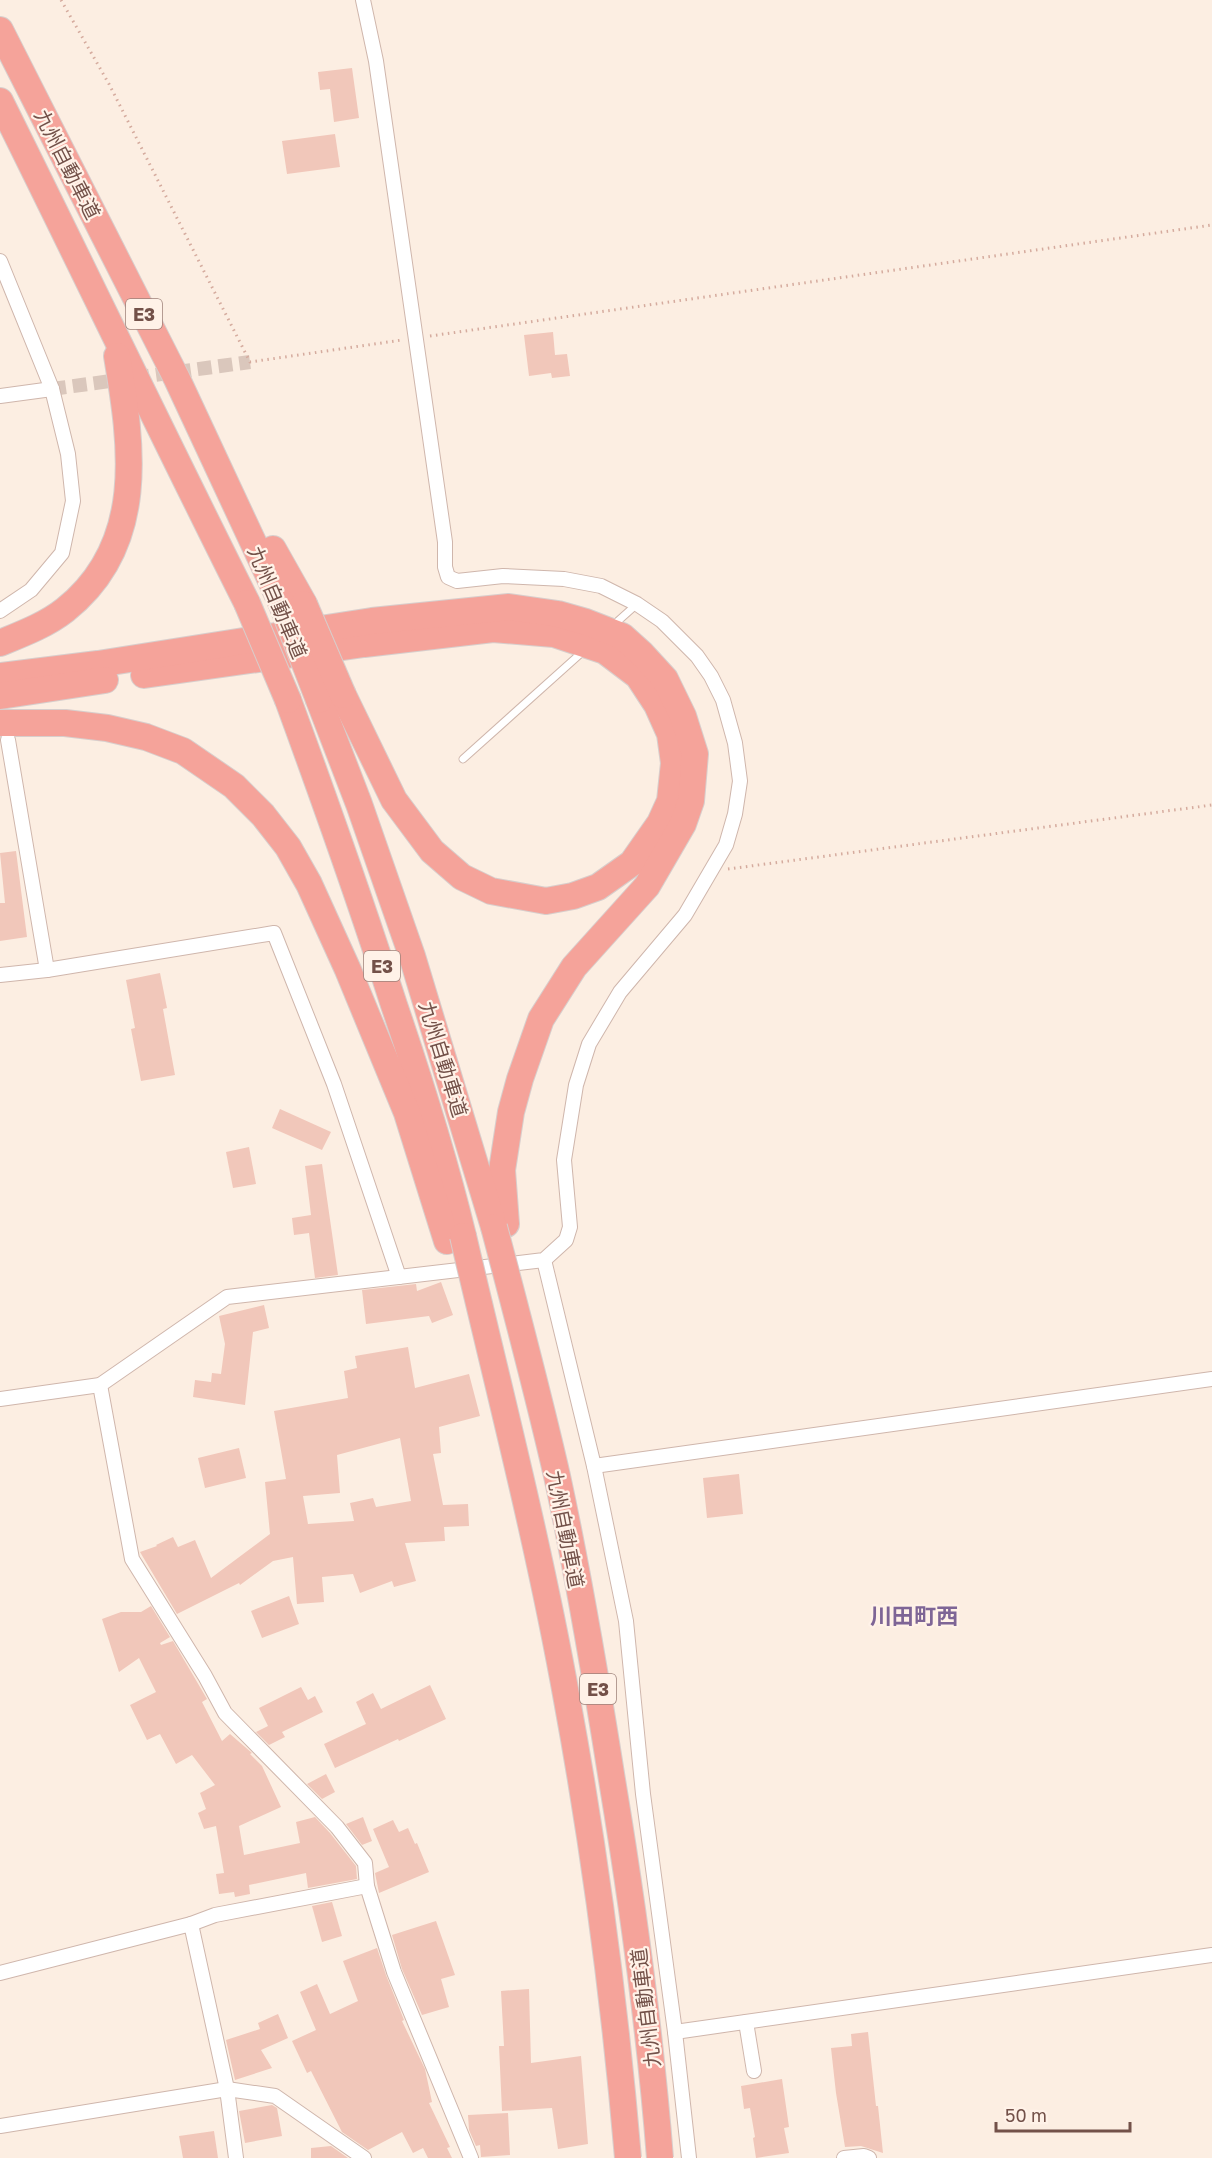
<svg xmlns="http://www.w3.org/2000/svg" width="1212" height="2158" viewBox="0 0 1212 2158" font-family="'Golos Text','Noto Sans JP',sans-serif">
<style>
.building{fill:#f1c7ba;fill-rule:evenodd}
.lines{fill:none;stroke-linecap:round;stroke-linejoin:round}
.minor-tunnel{stroke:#dac7bc;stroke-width:14;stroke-dasharray:14 7;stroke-linecap:butt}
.service-casing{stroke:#cfb6ac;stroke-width:9}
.minor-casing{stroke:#cfb6ac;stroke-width:16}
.motorway-casing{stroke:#d8cecc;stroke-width:28}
.path{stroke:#d5ab9e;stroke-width:3;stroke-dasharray:1.5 4.5;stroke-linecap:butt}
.service{stroke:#fff;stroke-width:7}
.minor{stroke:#fff;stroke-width:14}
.motorway{stroke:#f5a39a;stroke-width:26}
.motorway-bridge-casing{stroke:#d8cecc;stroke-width:28;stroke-linecap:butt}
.motorway-bridge{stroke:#f5a39a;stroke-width:26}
.labels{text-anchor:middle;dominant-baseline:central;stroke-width:4.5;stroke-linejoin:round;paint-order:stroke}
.shield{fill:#fff2e8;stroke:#9d8179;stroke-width:1.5}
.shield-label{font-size:18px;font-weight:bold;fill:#735149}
.street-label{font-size:20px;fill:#735149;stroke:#fff2e8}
.quarter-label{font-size:22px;font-weight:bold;fill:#7e6596;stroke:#fff2e8}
</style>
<rect width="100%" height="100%" fill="#fceee2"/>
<g class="building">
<polygon points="352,68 359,118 334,122 330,89 320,90 318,72"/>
<polygon points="335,134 340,167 287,174 282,141"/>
<polygon points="553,332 555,355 567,354 570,376 552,378 551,373 529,376 524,335"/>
<polygon points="16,851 27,937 0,941 0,903 5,903 0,853"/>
<polygon points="160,973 167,1008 163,1009 175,1075 141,1081 131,1029 135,1028 126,980"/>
<polygon points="280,1109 331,1132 322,1150 272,1128"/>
<polygon points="249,1147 256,1184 233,1188 226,1152"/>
<polygon points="322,1164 338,1275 315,1278 309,1233 294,1235 292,1218 311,1215 305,1166"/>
<polygon points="441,1282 453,1315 432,1323 429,1316 366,1324 362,1290 416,1284 417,1291"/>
<polygon points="264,1305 269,1328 253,1332 245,1405 193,1397 195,1380 211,1382 212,1373 221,1374 225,1344 219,1316"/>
<path d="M408 1347 415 1388 469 1374 480 1416 439 1427 441 1453 433 1454 443 1505 468 1504 469 1526 444 1527 445 1541 405 1543 416 1581 394 1587 392 1581 360 1593 353 1574 322 1577 324 1602 297 1604 293 1557 273 1561 240 1585 239 1583 177 1614 140 1552 157 1546 156 1545 173 1537 178 1547 195 1540 211 1578 270 1534 265 1482 286 1479 274 1411 348 1398 344 1371 357 1368 355 1356ZM400 1438 411 1501 376 1507 373 1498 350 1503 354 1521 308 1524 303 1496 340 1493 337 1455Z"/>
<polygon points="239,1448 246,1478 205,1488 198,1458"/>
<polygon points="739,1474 743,1514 707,1518 703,1478"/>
<polygon points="289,1596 299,1624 262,1638 251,1611"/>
<polygon points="151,1606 170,1637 160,1643 161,1645 173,1641 207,1699 202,1702 222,1741 230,1734 252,1753 250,1754 262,1766 281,1807 239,1826 244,1855 300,1843 296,1822 315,1817 330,1833 356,1866 357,1879 308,1888 306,1873 249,1885 250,1894 235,1897 234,1892 219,1894 216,1874 224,1873 216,1826 204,1829 198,1813 206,1809 200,1793 215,1785 192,1755 176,1764 160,1734 147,1740 130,1705 156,1692 139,1658 119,1672 102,1619 121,1612 141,1612"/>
<polygon points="430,1685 446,1719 399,1741 398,1739 335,1768 324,1744 366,1724 356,1702 373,1693 381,1709"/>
<polygon points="301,1687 308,1700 315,1696 323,1712 282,1732 285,1737 269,1745 256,1732 268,1726 259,1708"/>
<polygon points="326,1774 335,1792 322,1799 307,1784"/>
<polygon points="363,1817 372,1841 362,1845 346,1824"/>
<polygon points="393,1820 399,1832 408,1828 415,1844 417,1843 429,1872 379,1893 375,1873 389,1867 373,1829"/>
<polygon points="332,1902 342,1936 322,1942 312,1906"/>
<polygon points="436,1921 455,1975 441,1979 449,2007 422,2015 402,1969 392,1935"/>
<polygon points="377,1948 386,1975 404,2020 402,2021 425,2069 432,2102 429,2103 450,2147 447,2148 452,2158 428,2158 423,2148 413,2153 402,2132 368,2150 342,2132 311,2071 307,2073 292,2041 316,2030 300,1992 317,1984 330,2014 358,2001 343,1961"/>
<polygon points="529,1989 531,2063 581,2056 588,2144 558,2149 552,2108 502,2111 499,2046 504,2046 501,1991"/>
<polygon points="278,2014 288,2038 261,2050 272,2068 235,2080 226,2040 260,2029 258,2023"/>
<polygon points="868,2032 876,2106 878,2106 883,2153 861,2146 845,2147 836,2093 831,2048 852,2046 851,2034"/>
<polygon points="782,2079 789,2127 784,2128 789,2153 756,2158 753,2138 755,2137 750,2108 744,2109 741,2086"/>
<polygon points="272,2105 277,2108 282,2136 245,2143 239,2111"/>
<polygon points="508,2113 510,2155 481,2157 480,2145 476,2146 469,2130 468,2115"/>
<polygon points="214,2131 218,2158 183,2158 179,2136"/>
<polygon points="331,2146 348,2158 311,2158 311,2148"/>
</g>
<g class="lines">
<polyline class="minor-tunnel" points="52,389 250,362"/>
<defs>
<g id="service">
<polyline points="618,621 637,604"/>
<polyline points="463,759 579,655"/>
</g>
<g id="minor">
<polyline points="0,261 52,389 68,454 73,501 62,553 31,590 0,611"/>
<polyline points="0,396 52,389"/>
<polyline points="8,740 47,970"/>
<polyline points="0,975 47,970 274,933 334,1084 399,1277"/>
<polyline points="544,1260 594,1466 626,1621 643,1794 675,2032 689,2158"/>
<polyline points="100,1385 132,1559 205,1676 225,1713 337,1827 365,1863 367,1886 394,1972 471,2158"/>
<polyline points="0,1399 100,1385 227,1297 544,1260 566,1240 570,1227 564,1160 576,1085 589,1044 620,992 685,915 726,845 735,814 740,781 735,743 723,700 711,676 697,656 662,621 637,604 601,586 564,579 503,576 457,581 448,577 445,567 445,542 376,61 363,0"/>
<polyline points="594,1466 1212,1379"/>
<polyline points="191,1924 215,1915 367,1886"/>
<polyline points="0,1973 191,1924 227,2089 236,2158"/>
<polyline points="746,2022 754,2071"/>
<polyline points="675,2032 1212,1955"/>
<polyline points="0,2126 227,2089 275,2096 364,2158"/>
<polyline points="844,2158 864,2156 869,2158"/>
</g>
<g id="motorway">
<polyline points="0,30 177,379 281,602"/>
<path d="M0 101C83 268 163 436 247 603"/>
<polyline points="273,549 304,604"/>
<path d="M0 643C22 634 46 625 65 610 147 545 132 446 117 356"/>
<polyline points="144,675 364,644 493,629 554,634 605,651 638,676 657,705 670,734 674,763 670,801 660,823 632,863 598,887 573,896 546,901 491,891 462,877 432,851 394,800 343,695"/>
<polyline points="0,676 98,664 372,621 509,607 558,614 586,622 622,636 642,654 665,679 683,716 695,754 691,801 683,824 647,886 574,967 541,1019 520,1079 511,1112 502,1170 506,1224"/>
<polyline points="0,696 105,680"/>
<path d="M288 700C325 801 361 902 394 1005 420 1081 444 1158 463 1236"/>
<polyline points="319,700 359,804 412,956 494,1227"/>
<polyline points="0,723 65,723 107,728 146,737 183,751 234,786 263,815 288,847 309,884 348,970 407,1113 447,1241"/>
</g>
</defs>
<use href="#service" class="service-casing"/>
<use href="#minor" class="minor-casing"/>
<use href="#motorway" class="motorway-casing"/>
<g class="path">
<polyline points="61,0 109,84 250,362 402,340"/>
<polyline points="430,336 1212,225"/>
<polyline points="728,869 1212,805"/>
</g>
<use href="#service" class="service"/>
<use href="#minor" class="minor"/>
<use href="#motorway" class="motorway"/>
<defs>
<g id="motorway-bridge">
<polyline points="281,602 319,700"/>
<polyline points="247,603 288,700"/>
<polyline points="304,604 343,695"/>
<path d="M494 1227C516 1310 538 1393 557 1476 579 1577 596 1679 612 1780 633 1906 650 2031 660 2158"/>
<path d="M463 1236C499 1390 539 1544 567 1700 595 1852 615 2005 628 2158"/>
</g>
</defs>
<use href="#motorway-bridge" class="motorway-bridge-casing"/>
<use href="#motorway-bridge" class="motorway-bridge"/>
</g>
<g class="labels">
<g class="shield">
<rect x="126" y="299" width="36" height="30" rx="4.5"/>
<rect x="364" y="951" width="36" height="30" rx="4.5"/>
<rect x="580" y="1674" width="36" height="30" rx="4.5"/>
</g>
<g class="shield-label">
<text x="144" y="314">E3</text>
<text x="382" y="966">E3</text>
<text x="598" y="1689">E3</text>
</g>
<g class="street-label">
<text transform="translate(68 164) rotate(63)">九州自動車道</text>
<text transform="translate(278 602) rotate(67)">九州自動車道</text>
<text transform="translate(444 1059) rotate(73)">九州自動車道</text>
<text transform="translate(566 1529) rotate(79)">九州自動車道</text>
<text transform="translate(645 2008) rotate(-97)">九州自動車道</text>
</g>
<g class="quarter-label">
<text x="914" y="1615">川田町西</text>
</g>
</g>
<path d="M996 2122v9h134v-9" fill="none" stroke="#735149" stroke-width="3"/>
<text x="1005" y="2122" font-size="18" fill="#735149" stroke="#fff2e8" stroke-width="4.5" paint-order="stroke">50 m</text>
</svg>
